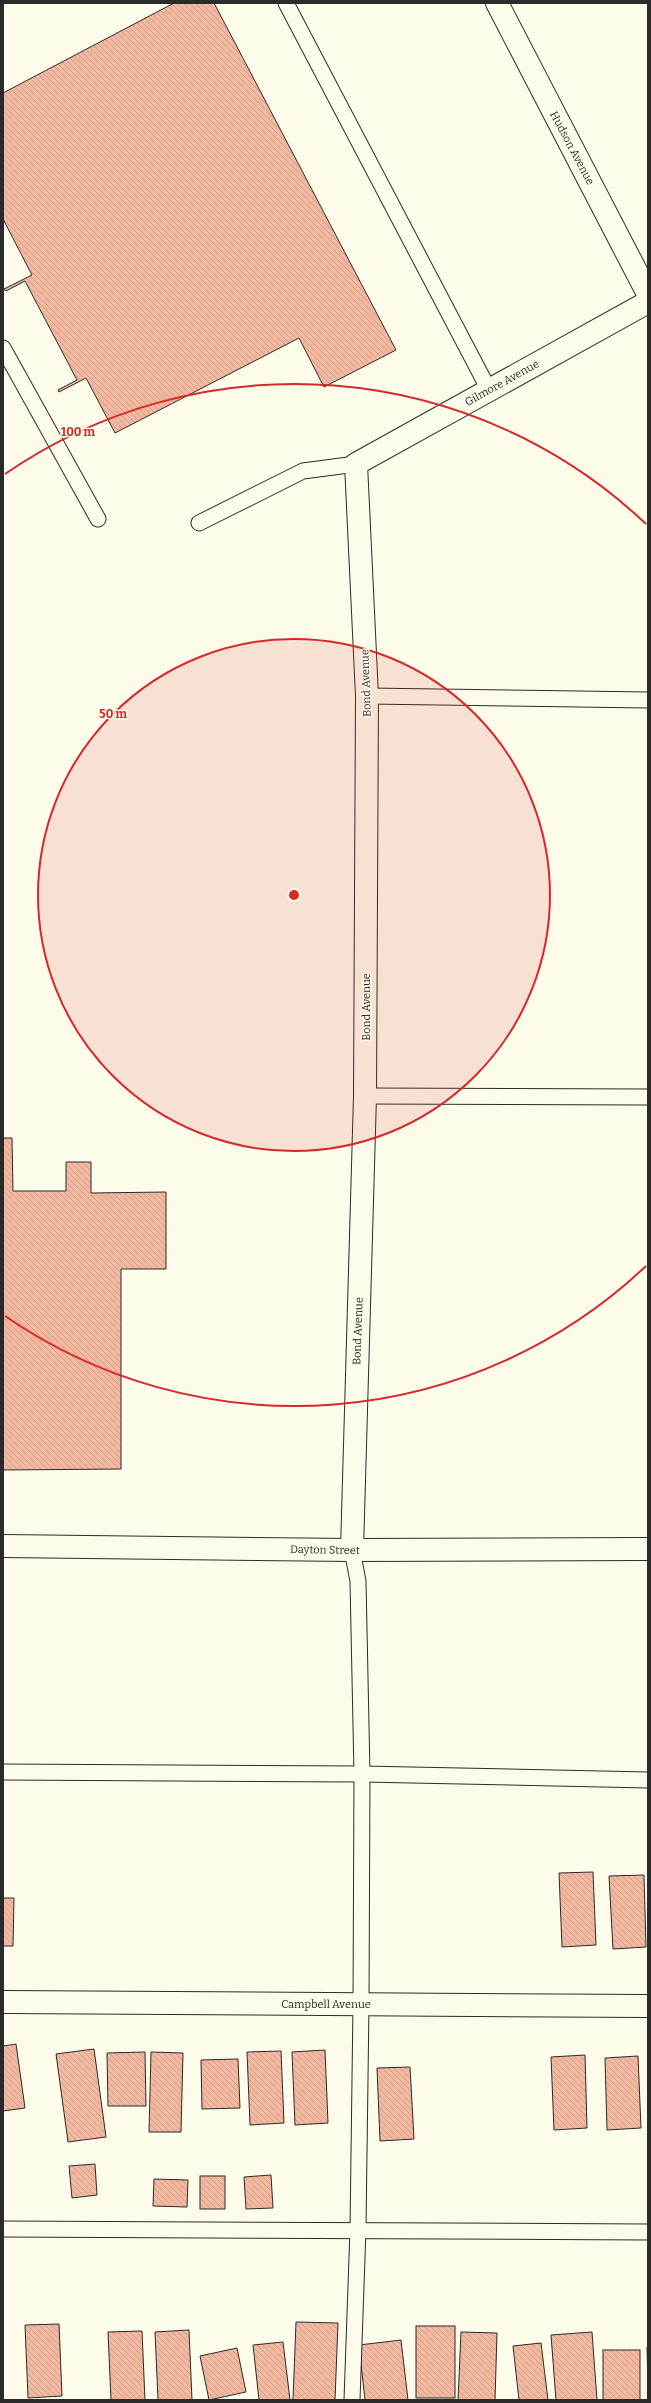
<svg xmlns="http://www.w3.org/2000/svg" width="651" height="2403" viewBox="0 0 651 2403" font-family="Bitter,serif">
<style>
.building{fill:url(#building-back-hatch);stroke:#2b2b2b}
.lines{fill:none;stroke-linecap:round;stroke-linejoin:round}
.service-casing{stroke:#2b2b2b;stroke-width:17}
.minor-casing{stroke:#2b2b2b;stroke-width:24}
.service{stroke:#fdfbea;stroke-width:15}
.minor{stroke:#fdfbea;stroke-width:22}
.ring{fill:none;stroke:#d62828;stroke-width:2}
.labels{text-anchor:middle;dominant-baseline:central;stroke-width:3;stroke-linejoin:round;paint-order:stroke}
.street-label{font-size:11px;fill:#2b2b2b;stroke:#fdfbea}
.centre{fill:#d62828;stroke:#fdfbea;stroke-width:2}
.ring-label{font-size:12px;text-anchor:middle;font-weight:bold;fill:#d62828;stroke:#fdfbea;stroke-width:3;stroke-linejoin:round;paint-order:stroke}
</style>
<defs>
<pattern id="building-back-hatch" width="6" height="6" patternUnits="userSpaceOnUse"><rect width="6" height="6" fill="#f2b8a0"/><path d="M-1 5l2 2M0 0l6 6M5-1l2 2" fill="none" stroke="#d09e8a"/></pattern>
</defs>
<rect width="100%" height="100%" fill="#fdfbea"/>
<g class="building">
<polygon points="174,3 214,3 396,350 324,387 299,338 115,433 86,378 59,392 58,390 77,380 25,281 6,291 4,289 32,275 3,219 3,93"/>
<polygon points="3,1138 12,1138 13,1191 66,1191 66,1162 91,1162 91,1193 166,1192 166,1269 121,1269 121,1469 3,1470"/>
<polygon points="593,1872 596,1945 562,1947 559,1873"/>
<polygon points="644,1875 646,1947 613,1949 609,1876"/>
<polygon points="3,1898 14,1898 13,1946 3,1946"/>
<polygon points="16,2044 25,2108 3,2111 3,2046"/>
<polygon points="94,2049 106,2137 68,2142 56,2054"/>
<polygon points="325,2050 328,2123 295,2125 292,2052"/>
<polygon points="281,2051 284,2123 250,2125 247,2052"/>
<polygon points="145,2052 146,2106 108,2106 107,2053"/>
<polygon points="151,2052 183,2053 181,2132 149,2132"/>
<polygon points="585,2055 587,2128 554,2130 551,2057"/>
<polygon points="638,2056 641,2128 607,2130 605,2058"/>
<polygon points="238,2059 240,2108 202,2109 201,2060"/>
<polygon points="410,2067 414,2139 380,2141 377,2068"/>
<polygon points="95,2164 97,2195 72,2198 69,2166"/>
<polygon points="271,2175 273,2208 246,2209 244,2177"/>
<rect x="200" y="2176" width="25" height="33"/>
<polygon points="154,2179 188,2180 187,2207 153,2206"/>
<polygon points="296,2322 338,2323 335,2400 293,2400"/>
<polygon points="59,2324 62,2396 28,2398 25,2325"/>
<rect x="416" y="2326" width="39" height="72"/>
<polygon points="189,2330 192,2400 158,2400 155,2332"/>
<polygon points="142,2331 145,2400 111,2400 108,2332"/>
<polygon points="461,2332 497,2333 495,2400 458,2400"/>
<polygon points="592,2332 597,2400 556,2400 551,2335"/>
<polygon points="401,2340 408,2400 365,2400 359,2345"/>
<polygon points="283,2342 290,2400 259,2400 253,2345"/>
<polygon points="541,2343 548,2400 519,2400 513,2346"/>
<polygon points="647,2347 648,2347 648,2393"/>
<polygon points="237,2348 246,2392 209,2400 200,2356"/>
<rect x="603" y="2350" width="37" height="50"/>
</g>
<g class="lines">
<defs>
<g id="service">
<polyline points="286,3 489,390"/>
<polyline points="3,348 98,519"/>
<polyline points="199,523 303,471 356,464"/>
<polyline points="367,696 648,700"/>
<polyline points="365,1096 648,1097"/>
<polyline points="3,1772 362,1774 648,1780"/>
<polyline points="3,2229 648,2232"/>
<polyline points="352,2400 358,2229 361,2004 362,1774 358,1581 352,1550"/>
</g>
<g id="minor">
<polyline points="497,3 648,294"/>
<polyline points="3,1546 352,1550 648,1549"/>
<polyline points="352,1550 365,1096 367,696 356,464 648,302"/>
<polyline points="3,2002 648,2006"/>
</g>
</defs>
<use href="#service" class="service-casing"/>
<use href="#minor" class="minor-casing"/>
<use href="#service" class="service"/>
<use href="#minor" class="minor"/>
</g>
<circle cx="294" cy="895" r="256" fill="#d62828" fill-opacity=".12"/>
<g class="ring">
<circle cx="294" cy="895" r="256"/>
<path d="M646 1266A511 511 0 0 1 5 1316M5 474A511 511 0 0 1 646 524"/>
</g>
<g class="labels">
<g class="street-label">
<text transform="translate(572 148) rotate(62)">Hudson Avenue</text>
<text transform="translate(502 383) rotate(-29)">Gilmore Avenue</text>
<text transform="translate(366 683) rotate(-92)">Bond Avenue</text>
<text transform="translate(366 1007) rotate(-90)">Bond Avenue</text>
<text transform="translate(358 1331) rotate(-88)">Bond Avenue</text>
<text transform="translate(325 1550) rotate(1)">Dayton Street</text>
<text x="326" y="2004">Campbell Avenue</text>
</g>
</g>
<circle cx="294" cy="895" r="6" class="centre"/>
<g class="ring-label">
<text x="78" y="436">100 m</text>
<text x="113" y="718">50 m</text>
</g>
<rect width="651" height="2403" fill="none" stroke="#2b2b2b" stroke-width="8"/>
</svg>
